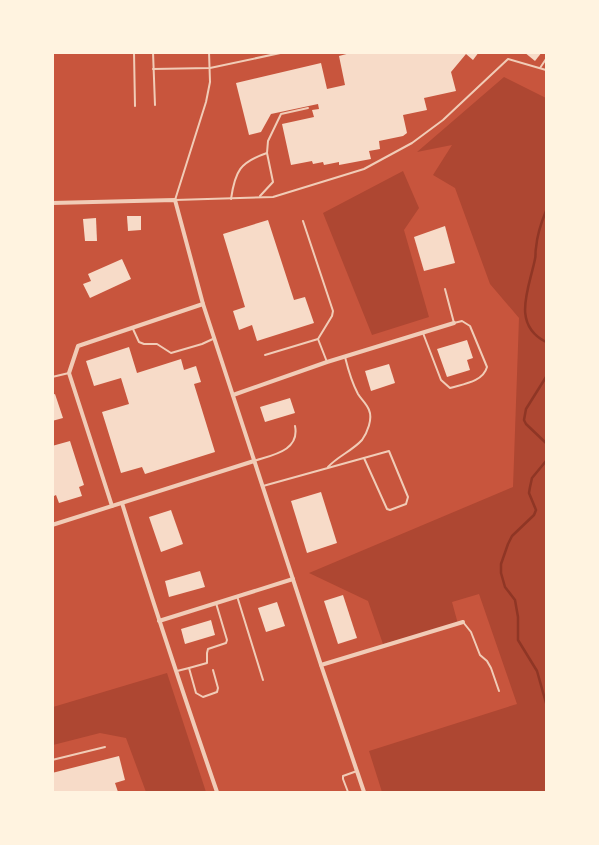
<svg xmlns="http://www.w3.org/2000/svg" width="599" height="845" viewBox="0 0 599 845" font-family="'DM Sans',sans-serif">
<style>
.green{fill:#ae4732}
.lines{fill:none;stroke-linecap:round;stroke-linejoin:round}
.stream{stroke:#8f3625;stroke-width:2.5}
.building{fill:#f7dbc8}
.service{stroke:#f1ccb7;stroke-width:2}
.minor{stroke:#f1ccb7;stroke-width:4}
</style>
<rect width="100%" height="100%" fill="#c8553d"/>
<g class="green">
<polygon points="504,77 546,98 546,792 382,792 369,751 517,704 479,594 452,602 458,624 383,644 368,601 309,573 513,487 519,318 490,284 455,188 433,175 452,145 417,152"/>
<polygon points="403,171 419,208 404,230 429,317 372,335 323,213"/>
<polygon points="167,673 206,792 146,792 126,738 100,733 53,745 53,707"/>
</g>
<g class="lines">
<g class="stream">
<path d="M546 211C541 223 537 235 536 248 535 252 536 256 535 259 529 289 511 324 546 342"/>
<polyline points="546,377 526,409 524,420 526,424 546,443"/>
<polyline points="546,461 532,478 530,487 529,493 536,510 534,515 512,536 508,544 501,564 501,573 505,587 515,600 518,617 518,640 537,671 546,703"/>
</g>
</g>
<g class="building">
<polygon points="354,52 479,52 473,60 466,54 451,72 456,91 424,98 427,110 403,115 407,133 403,136 379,141 380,149 369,151 371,159 339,165 339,162 324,165 323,162 313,164 312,161 291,165 282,124 314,117 312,110 319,109 318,104 271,114 261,132 249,135 236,83 321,63 327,89 345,85 339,56"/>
<polygon points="524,52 542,52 535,61"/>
<polygon points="127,216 141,216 141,230 128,231"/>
<polygon points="96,218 97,241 85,241 83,219"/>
<polygon points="268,220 294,300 305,297 314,323 257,341 252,325 239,330 233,311 245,307 223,234"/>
<polygon points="445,226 455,263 424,271 414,237"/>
<polygon points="122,259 131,279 90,298 83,284 91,281 88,274"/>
<polygon points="467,340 473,358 467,360 470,370 447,377 437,349"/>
<polygon points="129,347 137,373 181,359 184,370 196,366 201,382 194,384 215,452 145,474 142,467 121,473 102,412 129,404 121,378 94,386 86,361"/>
<polygon points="389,364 395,383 371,391 365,371"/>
<polygon points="55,394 63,418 52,421 52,395"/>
<polygon points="290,398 295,413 265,422 260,407"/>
<polygon points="70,441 84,485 79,487 82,496 59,503 56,495 52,497 52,446"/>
<polygon points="321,492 337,543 307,553 291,501"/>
<polygon points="171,510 183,544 161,552 149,517"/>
<polygon points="200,571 205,587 169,597 165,581"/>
<polygon points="343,595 357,638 338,644 324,601"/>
<polygon points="277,602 285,626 266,632 258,608"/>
<polygon points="211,620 215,635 185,644 181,629"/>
<polygon points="119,756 125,780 115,783 118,792 52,792 52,773"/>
</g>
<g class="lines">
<g class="service">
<polyline points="134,52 135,106"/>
<polyline points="153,52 155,105"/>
<polyline points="209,52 210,82 206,102 175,200 273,197 364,169 412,143 443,120 508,59 546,70"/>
<polyline points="540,68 546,59"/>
<polyline points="153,69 210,68 285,52"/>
<polyline points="267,153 268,141 281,114 308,108"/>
<path d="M231 199C235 171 240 162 267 153L273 182 260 196"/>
<polyline points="303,221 333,311 332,316 318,339"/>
<polyline points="133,329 139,342 144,344 157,344 171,353 202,344 215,338"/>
<path d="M423 333 441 380 450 388C463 384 483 382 487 367L470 326 462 321 454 323 445 289"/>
<polyline points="265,355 318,339 327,362"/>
<polyline points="52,377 69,373"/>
<path d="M254 461C272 455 300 451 295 426"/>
<path d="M328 467C338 456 352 451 362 440 367 433 373 419 369 410 367 404 361 399 358 394 352 383 348 369 345 357"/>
<polyline points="263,486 389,451 408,497 406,504 390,510 387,509 364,458"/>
<polyline points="237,596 263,680"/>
<polyline points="463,622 471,632 480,655 487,661 491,668 499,691"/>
<polyline points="189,668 207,663 207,653 208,649 226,643 227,640 216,603"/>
<polyline points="177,671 189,668 196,693 203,697 217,692 218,688 213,670"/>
<polyline points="52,760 105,747"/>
<polyline points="348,792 343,779 343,776 357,771"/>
</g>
<g class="minor">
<polyline points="52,203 175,200 203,304 321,665 364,792"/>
<polyline points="233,395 327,362 454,323"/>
<path d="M122 503C152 600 184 696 217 792"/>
<polyline points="112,506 69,373 78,346 203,304"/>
<polyline points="52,525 254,461"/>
<polyline points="159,621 293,579"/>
<polyline points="321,665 463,622"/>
</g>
</g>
<rect width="599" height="845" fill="none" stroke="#fff3e0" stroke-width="108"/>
</svg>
